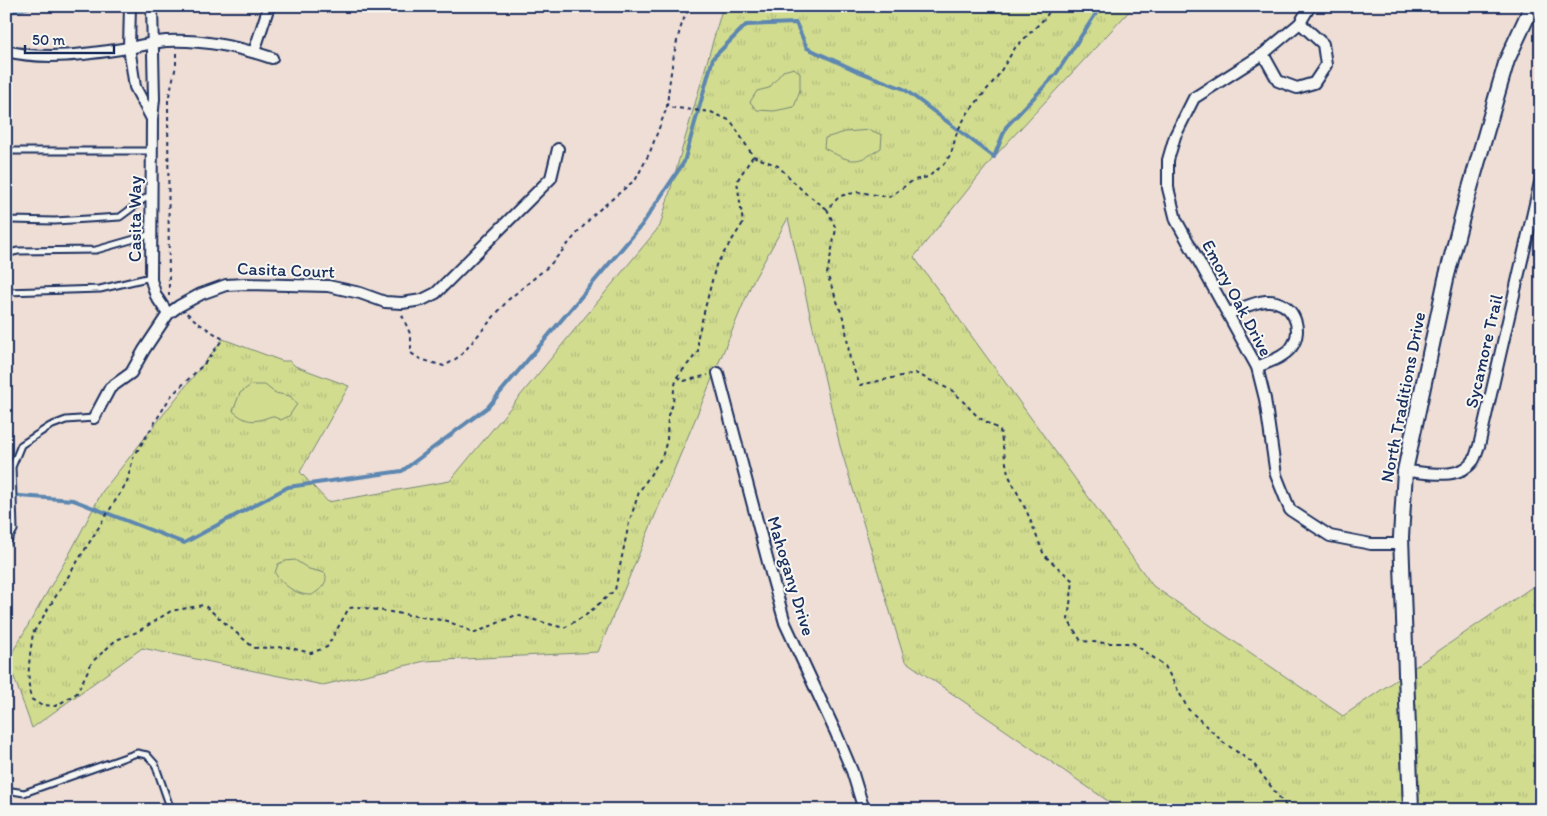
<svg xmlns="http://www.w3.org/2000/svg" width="1547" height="816" viewBox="0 0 1547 816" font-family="Itim,sans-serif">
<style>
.grass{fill:url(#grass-tufts);stroke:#768676}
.green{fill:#d1dc8f;stroke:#768676}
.water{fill:url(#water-rules);stroke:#5d87b1}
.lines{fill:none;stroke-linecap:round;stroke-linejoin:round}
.stream{stroke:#5d87b1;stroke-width:4}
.lane-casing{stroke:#1b2f5e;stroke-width:9}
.street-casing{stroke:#1b2f5e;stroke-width:14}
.secondary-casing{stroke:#1b2f5e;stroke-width:18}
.path{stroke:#1b2f5e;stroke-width:2;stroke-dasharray:4 4;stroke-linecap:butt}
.lane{stroke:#f6f6f2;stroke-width:5}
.street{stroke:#f6f6f2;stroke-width:10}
.secondary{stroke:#f6f6f2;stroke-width:14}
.labels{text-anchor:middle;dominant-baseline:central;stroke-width:4;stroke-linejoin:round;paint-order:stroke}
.street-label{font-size:18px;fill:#1b2f5e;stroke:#f6f6f2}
</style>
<defs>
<pattern id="grass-tufts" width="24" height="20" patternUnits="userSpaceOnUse" patternTransform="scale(1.25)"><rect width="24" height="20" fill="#d1dc8f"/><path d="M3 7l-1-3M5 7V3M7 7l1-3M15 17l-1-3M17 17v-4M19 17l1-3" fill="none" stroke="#b3bd7e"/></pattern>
<pattern id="water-rules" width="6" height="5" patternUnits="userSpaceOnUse" patternTransform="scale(1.25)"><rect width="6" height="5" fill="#89c2e8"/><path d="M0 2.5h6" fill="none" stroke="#6f9ebf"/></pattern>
</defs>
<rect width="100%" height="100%" fill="#eeded5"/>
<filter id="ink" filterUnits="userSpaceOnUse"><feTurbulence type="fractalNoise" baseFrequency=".02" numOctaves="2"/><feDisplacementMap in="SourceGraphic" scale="10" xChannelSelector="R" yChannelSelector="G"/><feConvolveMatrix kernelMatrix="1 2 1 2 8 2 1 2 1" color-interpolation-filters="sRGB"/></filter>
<g filter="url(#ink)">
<polygon class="grass" points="723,6 1134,6 994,157 914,257 1153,586 1343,716 1541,581 1541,810 1121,810 905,661 840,446 788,218 752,283 598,652 425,661 323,685 142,648 32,728 8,660 71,551 102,492 223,339 282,361 290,361 295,366 349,386 300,472 328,502 450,481 660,226"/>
<g class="green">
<polygon points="794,68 800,73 800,90 794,107 774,111 757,110 750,102 757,91 769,88 783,71"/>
<path d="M870 130 882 135 881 148C855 166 850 162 824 148L825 138 845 132Z"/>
<path d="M251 385H265L275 393 290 396 297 404 289 416 281 420 272 416C255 422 248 424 233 411L240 393Z"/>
<path d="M295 560 309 569 325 573C329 583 320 590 312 595 298 596 282 585 275 573L278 564 285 561Z"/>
</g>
<polygon class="water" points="6,6 39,6 13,13 6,12"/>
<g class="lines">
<polyline class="stream" points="6,495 73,500 184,543 288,487 402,471 488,407 641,226 684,162 713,58 746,25 796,23 807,48 857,71 904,89 994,157 1006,127 1056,74 1101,6"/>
<defs>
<g id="lane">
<polyline points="6,151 152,151"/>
<polyline points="6,218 11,220 55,221 120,217 151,194"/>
<polyline points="6,259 9,253 18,251 96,250 152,234"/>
<polyline points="6,292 100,289 151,277"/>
<polyline points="6,544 14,530 12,467 21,445 50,426 66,420 94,418"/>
<polyline points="6,790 24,793 137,753 147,755 155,764 171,810"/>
</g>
<g id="street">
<polyline points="130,6 129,47 135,87 152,119"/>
<polyline points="152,6 154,99 152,119 151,280 156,296 168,314"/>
<polyline points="1310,6 1300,23 1263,54 1194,98 1175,136 1168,160 1168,188 1176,220 1257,367 1265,399 1276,475 1290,510 1330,536 1371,544 1402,544"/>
<path d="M6 51C46 61 89 54 128 48 141 46 154 42 166 41 202 39 239 47 272 58"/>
<polyline points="254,52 269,6"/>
<polyline points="1263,54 1278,81 1297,88 1314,83 1326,65 1323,44 1300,23"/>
<path d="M1229 313C1240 309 1254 302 1266 301 1291 299 1306 328 1291 348 1283 358 1268 362 1257 367"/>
<polyline points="718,373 769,566 785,623 836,733 852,771 864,810"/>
<polyline points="94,418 110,388 131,373 144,350 168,314 179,306 201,294 226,285 245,284 328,286 360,293 385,302 402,303 422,300 436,293 551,178 558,149"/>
<path d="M1405 471C1426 472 1459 481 1473 461 1476 457 1477 450 1479 446L1541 178"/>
</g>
<polyline id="secondary" points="1411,810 1401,537 1405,471 1446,279 1466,202 1507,60 1532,6"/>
</defs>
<use href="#lane" class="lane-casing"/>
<use href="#street" class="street-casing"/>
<use href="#secondary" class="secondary-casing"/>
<g class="path">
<polyline points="753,156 778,166 804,192 827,209 840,196 858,192 889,197 914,180 928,177 943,165 951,154 957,132 967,114 997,77 1015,48 1045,18 1053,6"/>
<polyline points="827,209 836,229 827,274 845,323 850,360 860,385 915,373 953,391 978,417 1000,430 1008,474 1027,512 1044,555 1073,581 1068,620 1081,641 1105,643 1133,643 1165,666 1188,709 1223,742 1253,763 1289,810"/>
<polyline points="169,296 168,100 176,66 176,52"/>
<path d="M187 313 198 323 223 339 205 363 171 396 133 458 127 482 33 633C30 655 26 677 31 699L41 705 55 706 59 704 77 693 92 662 116 640 137 632 171 611 204 605 254 648 287 647 311 653 327 647 349 608 359 607 447 621 475 633 516 615 564 628 586 615 615 590 629 523 639 492 662 457 667 440 668 415 673 404 674 389 677 377 698 352V336L716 265 743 223 737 181 753 156 731 121 711 112 667 107C669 82 676 25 691 6"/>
<polyline points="402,315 411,336 411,353 420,359 444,366 453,361 463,353 508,300 550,265 593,215 636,179 650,152 667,107"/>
<polyline points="677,377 684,381 708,375"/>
</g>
<use href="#lane" class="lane"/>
<use href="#street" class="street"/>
<use href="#secondary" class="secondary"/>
</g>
</g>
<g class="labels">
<g class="street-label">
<text transform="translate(135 219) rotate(-90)">Casita Way</text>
<text transform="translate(286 270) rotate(2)">Casita Court</text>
<text transform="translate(1237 298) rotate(62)">Emory Oak Drive</text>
<text transform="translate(1484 351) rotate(-77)">Sycamore Trail</text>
<text transform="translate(1403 397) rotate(-79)">North Traditions Drive</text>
<text transform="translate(791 576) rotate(73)">Mahogany Drive</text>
</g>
</g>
<rect width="1547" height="816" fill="none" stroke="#f6f6f2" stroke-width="25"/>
<rect x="12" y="12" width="1522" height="791" fill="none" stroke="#1b2f5e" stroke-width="2" filter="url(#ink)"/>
<path d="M25 45v8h89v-8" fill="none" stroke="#1b2f5e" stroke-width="2.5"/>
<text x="32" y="45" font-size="15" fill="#1b2f5e" stroke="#f6f6f2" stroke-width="4" paint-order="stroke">50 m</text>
</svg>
